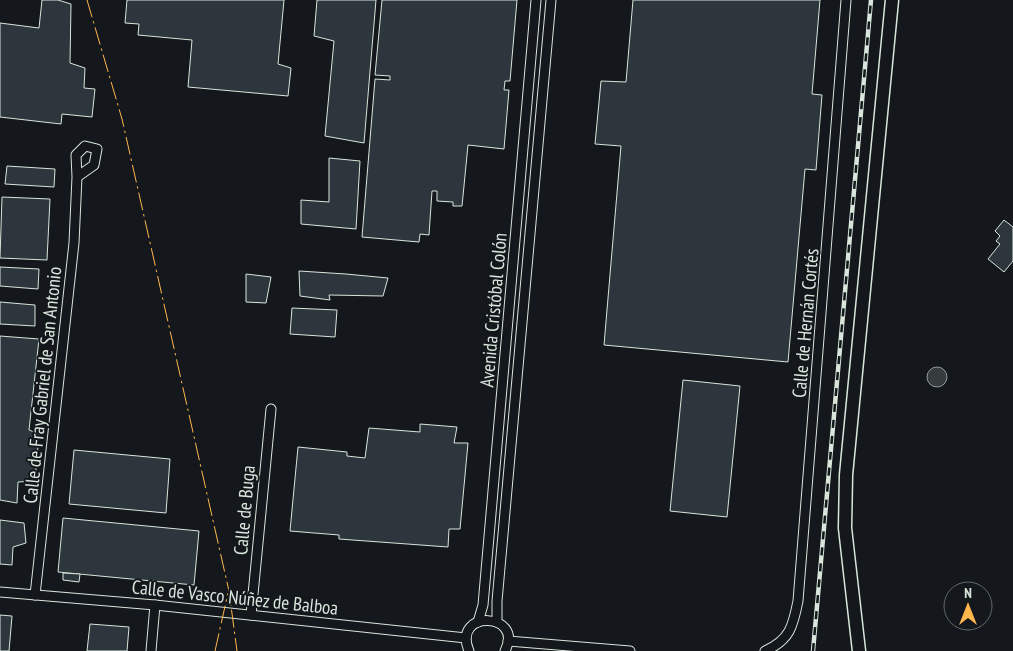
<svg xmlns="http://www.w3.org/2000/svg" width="1013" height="651" viewBox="0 0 1013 651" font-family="'PT Sans Narrow',sans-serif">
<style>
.water{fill:#363b3e;stroke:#939e99}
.building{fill:#2c363c;stroke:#d8e6dc}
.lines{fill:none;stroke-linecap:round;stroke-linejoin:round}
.minor-casing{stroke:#d8e6dc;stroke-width:11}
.primary-casing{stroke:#d8e6dc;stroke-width:15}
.minor{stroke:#14181c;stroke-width:9}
.primary{stroke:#14181c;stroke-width:12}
.rail-casing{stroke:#d8e6dc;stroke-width:4.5}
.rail{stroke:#14181c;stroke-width:2.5;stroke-dasharray:8;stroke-linecap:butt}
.power{stroke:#ffb74d;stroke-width:1;stroke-dasharray:18 4 2.5 4;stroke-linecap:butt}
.labels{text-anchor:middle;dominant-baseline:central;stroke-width:4;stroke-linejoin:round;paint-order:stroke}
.street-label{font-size:19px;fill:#d8e6dc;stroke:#14181c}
</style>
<rect width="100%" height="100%" fill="#14181c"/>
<circle class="water" cx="937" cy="377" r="10"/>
<g class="building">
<polygon points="42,0 58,0 71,4 70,63 85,68 84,88 95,89 92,117 62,114 61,124 0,117 0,23 39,28"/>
<polygon points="127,0 284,0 278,64 291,68 288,96 188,87 192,40 138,35 139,24 125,23"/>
<polygon points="317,0 376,0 364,143 325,136 334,41 314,36"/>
<polygon points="382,0 517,0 510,81 505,81 504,90 509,90 504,149 468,145 462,206 453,206 453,202 437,201 437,191 432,191 429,235 420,234 419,242 362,237 375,79 390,80 390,76 375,75"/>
<polygon points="633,0 820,0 812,94 822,95 816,170 805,169 788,362 604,345 621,146 595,144 601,81 626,82"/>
<polygon points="329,158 360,161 356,229 301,224 301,200 329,202"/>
<polygon points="7,166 55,169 54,187 5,184"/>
<polygon points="2,197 50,199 47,260 0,258"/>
<polygon points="1004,220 1013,227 1013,261 1004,272 988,259 1000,244 996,241 1000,236 995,231"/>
<polygon points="0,267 39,269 38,289 0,286"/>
<polygon points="299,271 346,274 388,278 383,296 329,295 330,300 300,296"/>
<polygon points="246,274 271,277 266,303 246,302"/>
<polygon points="0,302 35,305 35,326 0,324"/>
<polygon points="292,308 337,310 335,337 290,334"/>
<polygon points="0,336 39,339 29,430 39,434 35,481 18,482 17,503 0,500"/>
<polygon points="683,380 740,386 727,517 670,511"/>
<polygon points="420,424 457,427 454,443 468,443 460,529 449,529 448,547 339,539 339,535 290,531 298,447 347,452 347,456 365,458 369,428 420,432"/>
<polygon points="74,450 170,459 166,513 69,504"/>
<polygon points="63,518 199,531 194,585 58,572"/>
<polygon points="0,520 24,523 26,543 13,547 12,565 0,564"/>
<polygon points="63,573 80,574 79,582 63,580"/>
<polygon points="0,615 12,616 9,651 0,651"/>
<polygon points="90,624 129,627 127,651 87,651"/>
</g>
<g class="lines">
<defs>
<g id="minor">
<polyline points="0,592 155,605 466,638"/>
<polyline points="35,595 74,243 77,177 94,165 97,149 85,146 76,155 77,177"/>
<polyline points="251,615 271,409"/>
<polyline points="478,622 483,605 536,0"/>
<polyline points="497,622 497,601 551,0"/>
<polyline points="508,641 630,651"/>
<polyline points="151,651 155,605"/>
<path d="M469 651C451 609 525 612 505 651"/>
<path d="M765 651C790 640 793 626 798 601L846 0"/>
</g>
<polyline id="primary" points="859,651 845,528 846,475 892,0"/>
</defs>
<use href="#minor" class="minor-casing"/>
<use href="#primary" class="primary-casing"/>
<use href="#minor" class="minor"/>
<use href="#primary" class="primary"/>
<defs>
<polyline id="rail" points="813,651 871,0"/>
</defs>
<use href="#rail" class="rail-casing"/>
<use href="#rail" class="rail"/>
<g class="power">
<polyline points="87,0 122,119 229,591 237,651"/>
<polyline points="215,651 228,593"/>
</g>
</g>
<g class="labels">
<g class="street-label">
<text transform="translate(493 310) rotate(-85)">Avenida Cristóbal Colón</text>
<text transform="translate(805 323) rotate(-85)">Calle de Hernán Cortés</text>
<text transform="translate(42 385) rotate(-84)">Calle de Fray Gabriel de San Antonio</text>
<text transform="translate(244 510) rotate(-85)">Calle de Buga</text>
<text transform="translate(235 597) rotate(6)">Calle de Vasco Núñez de Balboa</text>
</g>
</g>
<g transform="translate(968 606)"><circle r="24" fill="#14181c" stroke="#626a69"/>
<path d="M0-4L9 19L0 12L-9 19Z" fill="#ffb74d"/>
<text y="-8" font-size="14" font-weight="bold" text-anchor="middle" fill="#d8e6dc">N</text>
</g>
</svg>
